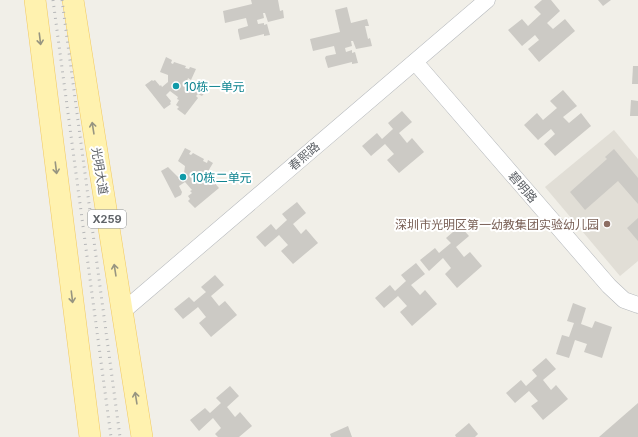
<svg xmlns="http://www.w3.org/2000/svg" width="638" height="437" viewBox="0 0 638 437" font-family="Inter,'Noto Sans SC',sans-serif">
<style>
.education{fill:#e1ded6}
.building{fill:#cccac5}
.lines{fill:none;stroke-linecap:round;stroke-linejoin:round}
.minor-casing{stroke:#b5b8bc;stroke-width:17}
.major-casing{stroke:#f2c960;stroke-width:22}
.minor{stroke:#fff;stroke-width:16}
.major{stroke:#fff2af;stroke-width:21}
.rail{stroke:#b6b7b8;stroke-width:3;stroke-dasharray:1 5;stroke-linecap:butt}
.oneway{stroke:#979581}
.culture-dot{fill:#0f9aa8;stroke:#fff;stroke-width:1.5}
.education-dot{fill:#8d6e63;stroke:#fff;stroke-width:1.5}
.labels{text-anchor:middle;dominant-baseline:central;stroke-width:4;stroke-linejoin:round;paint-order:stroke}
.shield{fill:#fff;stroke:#8f9295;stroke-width:1}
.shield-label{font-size:11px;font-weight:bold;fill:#5f6368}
.culture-label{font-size:12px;fill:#0d838f;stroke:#fff;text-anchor:start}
.street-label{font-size:12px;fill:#5f6368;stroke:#fff}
.education-label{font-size:12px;fill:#785e54;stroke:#fff;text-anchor:end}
</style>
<rect width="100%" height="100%" fill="#f1efe8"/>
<polygon class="education" points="614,130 638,159 638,261 620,276 545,187"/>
<g class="building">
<polygon points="251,0 278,0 280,11 283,10 284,18 268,22 265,13 263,13 264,18 257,20 258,24 264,23 264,25 267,24 270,35 264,36 264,34 240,40 238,31 238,29 248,26 246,18 225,23 223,11 252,4"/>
<polygon points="542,0 551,0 560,11 547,23 553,29 565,19 575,31 539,62 528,49 539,40 535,35 522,46 508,30 522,19 528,26 541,14 534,7"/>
<polygon points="598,0 611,0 603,6"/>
<polygon points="347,7 351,23 367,19 369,26 365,26 368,39 370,38 372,46 356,49 353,41 351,41 352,46 345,48 346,52 352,50 352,53 355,52 358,63 352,64 352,62 328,68 325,58 326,56 336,54 334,46 313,51 310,39 340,32 335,10"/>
<polygon points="166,57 172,60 171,63 173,64 174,62 186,66 185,68 189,69 190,67 196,69 191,80 188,78 186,84 192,87 195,83 206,91 202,96 198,94 196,96 198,98 185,115 177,109 179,107 176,105 179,100 177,99 178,97 170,91 166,95 171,101 170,103 171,104 164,109 145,85 152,80 153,81 155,80 160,86 161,85 162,87 168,82 168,75 160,72"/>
<polygon points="633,66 638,66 638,84 632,84"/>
<polygon points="563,90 577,106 563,117 569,123 581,113 591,126 555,156 544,144 555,134 551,129 538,140 524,125 537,113 543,120 557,108 550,101"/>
<polygon points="631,100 638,101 638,116 630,116"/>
<polygon points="402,111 412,122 399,133 407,143 412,138 424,152 399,173 387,160 394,154 385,144 371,156 362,146 377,133 382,139 393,129 388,123"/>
<polygon points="185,148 191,151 189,154 191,155 193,153 204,159 203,161 207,163 208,160 213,163 207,173 205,171 201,177 209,181 211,179 219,188 195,208 188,201 190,199 188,196 192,193 190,191 192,190 185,182 179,186 182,192 181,195 175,198 161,171 168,167 178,177 184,173 185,166 178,161"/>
<polygon points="614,149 638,178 638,204 618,181 585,210 570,192 607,159 605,157"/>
<polygon points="297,202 306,213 293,224 301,234 306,229 318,243 293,264 281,251 288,245 279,235 265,247 256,237 271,224 276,230 287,220 282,214"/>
<polygon points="638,218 638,241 627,228"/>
<polygon points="460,226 469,236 456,247 464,257 470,252 482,266 457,288 445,274 451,268 443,258 429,271 420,260 435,248 439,253 451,243 446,238"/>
<polygon points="416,263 425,274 411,285 420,295 425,290 437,304 412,326 400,312 407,306 398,296 384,308 375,298 390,285 395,291 406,281 401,275"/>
<polygon points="215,275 224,285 211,296 219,306 225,301 237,315 211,337 199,323 206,317 198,307 183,319 174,309 189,297 194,302 206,292 201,287"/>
<polygon points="573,303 586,308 581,324 592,328 595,321 612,327 602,358 584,352 587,344 575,340 569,358 556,354 562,335 569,337 574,323 567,321"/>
<polygon points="546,358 556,369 543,380 551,390 556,385 568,399 543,420 531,406 538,401 529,391 515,403 506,393 521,380 526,386 537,376 532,370"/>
<polygon points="230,386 239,396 227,407 235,417 240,412 252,426 239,437 218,437 215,434 221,428 213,418 199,431 190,420 205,408 210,413 221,403 216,398"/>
<polygon points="638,403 638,437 599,437"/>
<polygon points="469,423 478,434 475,437 456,437 455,435"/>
<polygon points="348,426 352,437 331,437 330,434"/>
</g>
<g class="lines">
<defs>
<g id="minor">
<polyline points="415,62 609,286 624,300 638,305"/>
<polyline points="122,312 487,0"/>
</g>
<g id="major">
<polyline points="35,0 90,437"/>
<polyline points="73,0 142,437"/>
</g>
</defs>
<use href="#minor" class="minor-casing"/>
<use href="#major" class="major-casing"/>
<use href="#minor" class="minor"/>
<use href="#major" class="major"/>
<g class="rail">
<polyline points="53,0 111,437"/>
<polyline points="62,0 120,437"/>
</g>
</g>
<defs><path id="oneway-shaft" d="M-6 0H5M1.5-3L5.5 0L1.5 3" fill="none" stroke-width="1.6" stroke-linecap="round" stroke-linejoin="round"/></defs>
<g class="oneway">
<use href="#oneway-shaft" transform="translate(40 39) rotate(83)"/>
<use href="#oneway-shaft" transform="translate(93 128) rotate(-99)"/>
<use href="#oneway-shaft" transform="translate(56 168) rotate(83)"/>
<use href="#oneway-shaft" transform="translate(115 270) rotate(-99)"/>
<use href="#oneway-shaft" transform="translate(72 297) rotate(83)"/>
<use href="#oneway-shaft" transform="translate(136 398) rotate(-99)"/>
</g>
<g class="culture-dot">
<circle cx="176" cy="86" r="4"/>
<circle cx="183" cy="177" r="4"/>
</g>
<circle class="education-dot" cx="607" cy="224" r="4"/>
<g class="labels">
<rect class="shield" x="88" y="210" width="38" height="18" rx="3"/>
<g class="shield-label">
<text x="107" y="219">X259</text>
</g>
<g class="culture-label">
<text x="184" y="86">10栋一单元</text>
<text x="191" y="177">10栋二单元</text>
</g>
<g class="street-label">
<text transform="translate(304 156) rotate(-41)">春熙路</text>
<text transform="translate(100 171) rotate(81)">光明大道</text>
<text transform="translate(523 187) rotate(49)">碧明路</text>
</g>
<g class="education-label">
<text x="599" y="224">深圳市光明区第一幼教集团实验幼儿园</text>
</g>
</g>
</svg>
